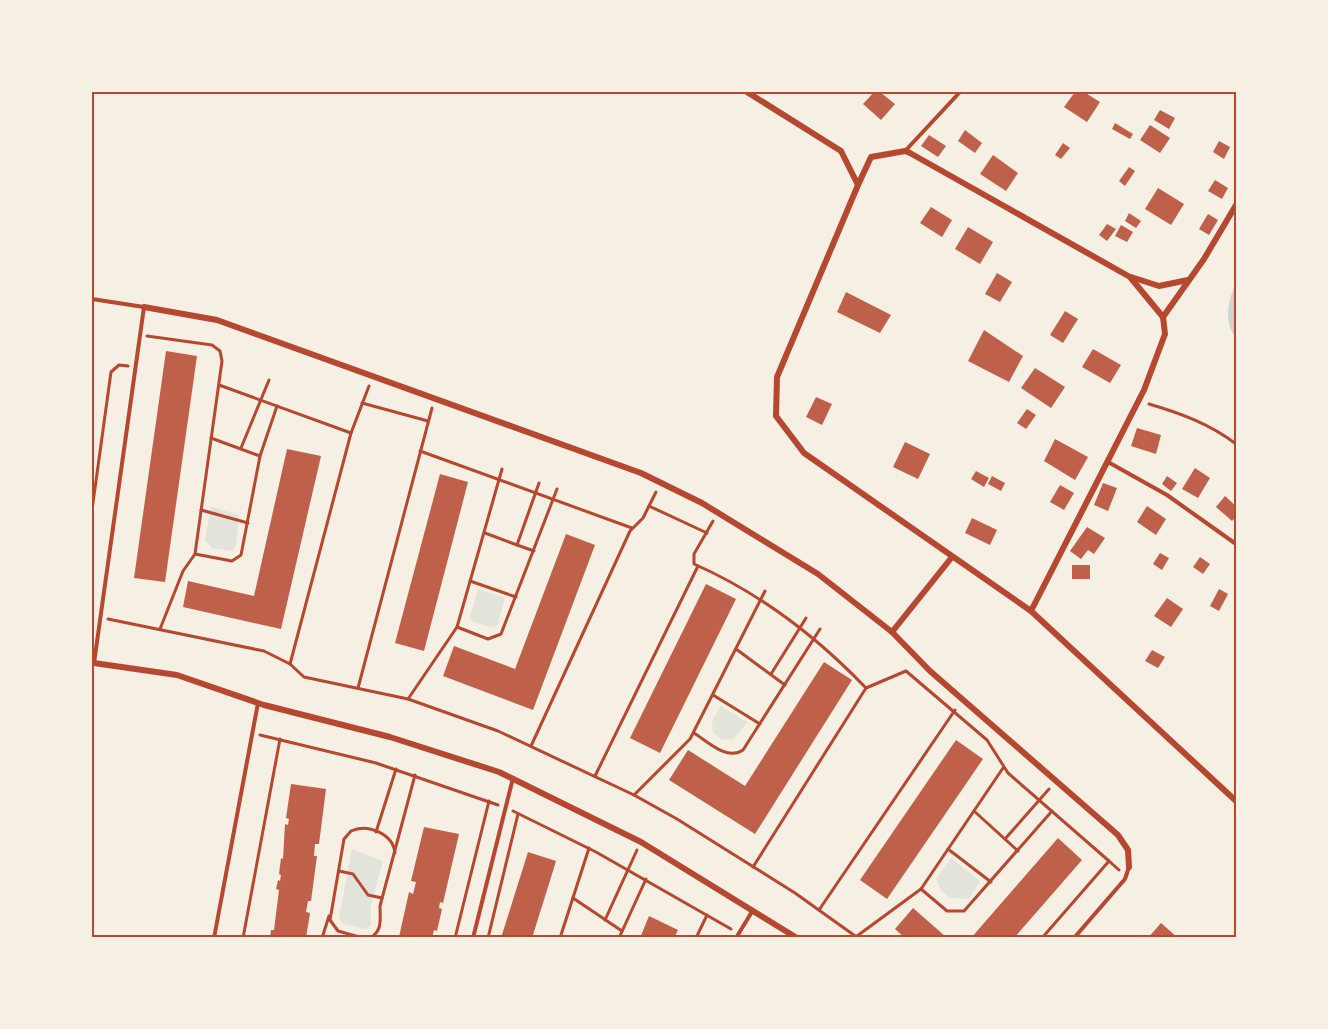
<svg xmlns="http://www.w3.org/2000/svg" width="1328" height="1029" viewBox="0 0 1328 1029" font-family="Spectral,serif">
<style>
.green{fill:#e2e4dc}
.water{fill:#c9d6d2}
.building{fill:#bf614a}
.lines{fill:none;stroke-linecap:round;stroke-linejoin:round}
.path{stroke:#b5482f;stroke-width:3}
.service{stroke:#b5482f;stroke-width:4}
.minor{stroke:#b5482f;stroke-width:6}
.neatline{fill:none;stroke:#b5482f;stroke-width:2}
</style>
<rect width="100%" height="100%" fill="#f6efe4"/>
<g class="green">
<polygon points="211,507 239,515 236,546 232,551 212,548 205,541"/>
<polygon points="478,589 505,598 498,624 494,628 474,622 470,617"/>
<polygon points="721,706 747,722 734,739 722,740 713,732 712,721"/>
<polygon points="352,849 383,861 371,905 371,925 367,929 343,924 339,918"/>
<polygon points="951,858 980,881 969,899 950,898 941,890 936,879"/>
</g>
<path class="water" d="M1236 281V339C1223 319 1228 304 1236 281Z"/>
<g class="building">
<polygon points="874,92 880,92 895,104 881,120 863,104"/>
<polygon points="1075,92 1084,92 1100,102 1087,122 1064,107"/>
<polygon points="1160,110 1175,118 1169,129 1154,120"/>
<polygon points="1115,123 1133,134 1130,139 1112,129"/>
<polygon points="1150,125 1170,138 1160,153 1140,140"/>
<polygon points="965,130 982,143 975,153 958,141"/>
<polygon points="929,135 946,146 938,157 921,146"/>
<polygon points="1219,141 1230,147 1224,159 1213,152"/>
<polygon points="1063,143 1070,148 1061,159 1055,155"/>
<polygon points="993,155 1018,173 1006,191 980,174"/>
<polygon points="1129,167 1135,171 1125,186 1119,181"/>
<polygon points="1215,180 1228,188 1222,199 1208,191"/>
<polygon points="1158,188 1184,204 1171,225 1145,209"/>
<polygon points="931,207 952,220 942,237 920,223"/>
<polygon points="1129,213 1141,221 1136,228 1125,221"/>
<polygon points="1208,214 1218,220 1209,235 1199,229"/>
<polygon points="1107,224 1116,229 1107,241 1099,235"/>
<polygon points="1121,225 1133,232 1127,242 1115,236"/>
<polygon points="968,227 993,242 980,264 955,249"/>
<polygon points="997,273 1012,282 1000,302 985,294"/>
<polygon points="846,292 891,315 880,333 837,312"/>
<polygon points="1065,311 1078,319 1063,343 1050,335"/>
<polygon points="984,330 1023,356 1009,382 968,361"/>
<polygon points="1093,349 1121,365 1110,383 1082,367"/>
<polygon points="166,351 197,356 165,582 134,578"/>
<polygon points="1035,368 1065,387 1051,408 1021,388"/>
<polygon points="816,397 832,404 822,425 806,417"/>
<polygon points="1027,409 1036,415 1026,429 1017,423"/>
<polygon points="1137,428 1161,435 1156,454 1131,446"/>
<polygon points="1055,439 1088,457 1075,480 1044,461"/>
<polygon points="905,442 930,454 918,479 893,467"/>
<polygon points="287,449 321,456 281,629 183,607 188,581 254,596"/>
<polygon points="1195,468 1210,478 1198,498 1182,489"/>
<polygon points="976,471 989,478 984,487 971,479"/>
<polygon points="440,474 468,482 424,651 395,643"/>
<polygon points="992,476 1005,483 1001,491 988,484"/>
<polygon points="1167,476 1177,483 1171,491 1162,484"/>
<polygon points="1103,483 1117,488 1108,511 1094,505"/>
<polygon points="1060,485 1074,493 1064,510 1050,502"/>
<polygon points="1225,496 1236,506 1236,517 1232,521 1216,507"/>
<polygon points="1147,506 1166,519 1156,535 1137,522"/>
<polygon points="972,518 997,530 990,545 965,533"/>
<polygon points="1087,527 1105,538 1094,554 1088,550 1081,559 1070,551"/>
<polygon points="566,534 595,545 533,710 443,676 454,646 515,669"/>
<polygon points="1160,553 1169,558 1162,570 1153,564"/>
<polygon points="1200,557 1210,564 1203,574 1193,567"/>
<rect x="1072" y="565" width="18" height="14"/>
<polygon points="706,584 736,599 660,753 630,738"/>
<polygon points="1219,589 1228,594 1219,611 1210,606"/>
<polygon points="1167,598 1183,609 1171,627 1154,616"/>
<polygon points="1152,650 1165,657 1158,668 1145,661"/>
<polygon points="824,662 852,680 755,834 669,780 688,750 745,786"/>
<polygon points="956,740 983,759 887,899 860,880"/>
<polygon points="291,784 326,789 319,844 315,844 314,856 317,856 311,901 308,901 306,912 310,913 306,938 270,938 271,930 274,930 279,890 276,889 278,880 280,881 281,875 279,874 281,858 283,859 285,824 288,825 289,819 286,818"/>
<polygon points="424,827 459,834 443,903 440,902 439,908 442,909 437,931 434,930 432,938 399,937 409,892 413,894 416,882 411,881"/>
<polygon points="1058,838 1082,860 1014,938 971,938"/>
<polygon points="528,852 556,861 548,887 532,938 501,938"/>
<polygon points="913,908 937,929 947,938 905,938 895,929"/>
<polygon points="649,916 678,930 674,938 640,938"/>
<polygon points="1161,923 1178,938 1148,938"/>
</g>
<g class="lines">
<g class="path">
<polyline points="147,336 212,345 220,351 222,361 195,554 183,571 160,629"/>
<polyline points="219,385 351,433"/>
<polyline points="362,403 428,421"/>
<path d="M1149 404C1180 413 1210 424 1236 444"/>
<polyline points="211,438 260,456"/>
<polyline points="241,448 269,380"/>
<polyline points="420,451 632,528"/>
<polyline points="649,506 707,533"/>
<polyline points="92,510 111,372 119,365 128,366"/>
<polyline points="201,510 248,523"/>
<path d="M713 521 694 554V564C760 593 817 637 866 688"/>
<polyline points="485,533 517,545"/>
<polyline points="534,551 517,545 539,483"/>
<polyline points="195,554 232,561 241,555 260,456 277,406"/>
<polyline points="470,581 516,597"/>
<polyline points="108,619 264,651 290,664 304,677 408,699 498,731 634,795 677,819 795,893 858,938"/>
<polyline points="457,627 488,639 501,634 557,489"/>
<polyline points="736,649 785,685"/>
<polyline points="290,664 351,433 369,386"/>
<polyline points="771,674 806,618"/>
<polyline points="358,688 432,408"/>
<polyline points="713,695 760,724"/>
<polyline points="408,699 457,627 502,469"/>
<path d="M694 733C708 742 727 761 743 750L820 629"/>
<polyline points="260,735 376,763 498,805"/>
<polyline points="531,746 630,531 643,518 656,492"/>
<polyline points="595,776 698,566"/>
<polyline points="634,795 690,739 765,591"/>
<polyline points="513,811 596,852 731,929"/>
<polyline points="974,811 1018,851"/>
<polyline points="376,832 396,769"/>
<polyline points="1005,839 1049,789"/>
<polyline points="948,849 991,882"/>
<polyline points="1109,861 1119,870"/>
<polyline points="753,867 866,688 906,671 987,740 1008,773 1109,861 1042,938"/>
<polyline points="339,871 353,874 368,895 382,898"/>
<polyline points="921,889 947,911 964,911 1052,811"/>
<polyline points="573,898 622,931"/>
<polyline points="819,910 955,710"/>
<polyline points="605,920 637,850"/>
<polyline points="857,936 921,889 1003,768"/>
<polyline points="243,938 280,739"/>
<polyline points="322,938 329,916"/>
<path d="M363 938 338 931 330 920 344 839 351 831C368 823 393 834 395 853"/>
<path d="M370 938C383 931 380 918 380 906L415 775"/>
<polyline points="455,938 489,801"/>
<polyline points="488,938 518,814"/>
<polyline points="560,938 589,848"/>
<polyline points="619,938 646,879"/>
<polyline points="696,938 707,915"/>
</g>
<g class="service">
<polyline points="906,150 960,92"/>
<polyline points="92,299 144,307 94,663"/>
<polyline points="1108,462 1167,495 1236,544"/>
<polyline points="214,938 258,703"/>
<polyline points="473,938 513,778"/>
<polyline points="736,938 753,910"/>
<polyline points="1074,938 1125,879 1129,867"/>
</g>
<g class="minor">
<polyline points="747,92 841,151 858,185 777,377 776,416 804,453 1031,611 1236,801"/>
<polyline points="858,185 871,157 905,151 910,153 1130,277 1163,317 1165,334 1144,390 1031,611"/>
<polyline points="1131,277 1159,286 1188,280"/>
<polyline points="144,307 217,320 641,473 702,503 818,574 892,632 930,671 1118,835 1128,850 1129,867"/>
<polyline points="1163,317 1204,259 1236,205"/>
<polyline points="892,632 952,557"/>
<polyline points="94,663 177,675 264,705 390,737 499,772 641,842 797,938"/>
</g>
</g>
<rect width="1328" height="1029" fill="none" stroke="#f6efe4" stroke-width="186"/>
<rect x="93" y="93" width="1142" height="843" class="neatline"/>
</svg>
